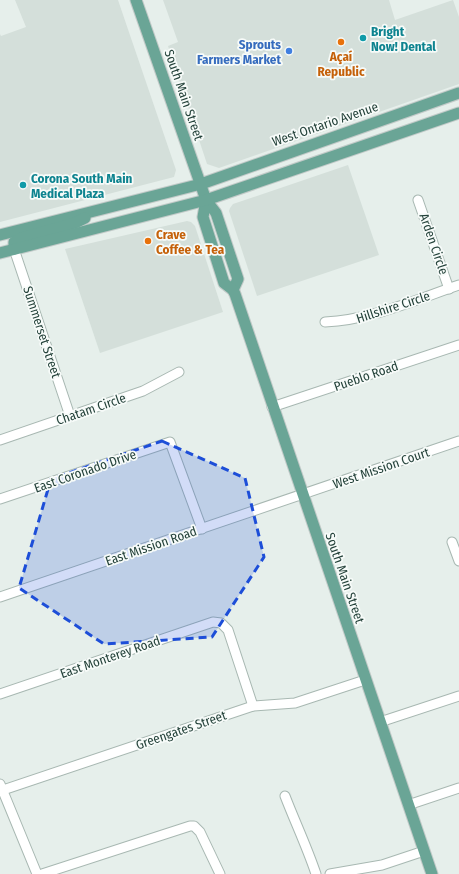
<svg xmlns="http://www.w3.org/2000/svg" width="459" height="874" viewBox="0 0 459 874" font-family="'Fira Sans Condensed',sans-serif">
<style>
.built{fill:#d4dfda}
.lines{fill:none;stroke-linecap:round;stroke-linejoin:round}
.minor-casing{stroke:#a8b8b2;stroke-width:11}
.major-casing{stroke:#c2cac8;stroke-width:13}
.minor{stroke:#fff;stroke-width:9}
.major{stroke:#6aa596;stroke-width:11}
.marked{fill:#1d4ed8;fill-opacity:0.2;stroke:#1d4ed8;stroke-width:3;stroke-dasharray:8 5;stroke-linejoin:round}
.culture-dot{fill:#0f9aa8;stroke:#f7fbf9;stroke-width:1.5}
.food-dot{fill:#e8710a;stroke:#f7fbf9;stroke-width:1.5}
.shop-dot{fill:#3f7fe0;stroke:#f7fbf9;stroke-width:1.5}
.labels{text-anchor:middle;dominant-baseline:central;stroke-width:3.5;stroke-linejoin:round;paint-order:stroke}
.culture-label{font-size:13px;font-weight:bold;fill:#0d838f;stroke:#f7fbf9;text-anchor:start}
.shop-label{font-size:13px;font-weight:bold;fill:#366cbe;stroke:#f7fbf9;text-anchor:end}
.food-label{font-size:13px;font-weight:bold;fill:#c56008;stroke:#f7fbf9}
.street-label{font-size:13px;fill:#24423a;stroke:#f7fbf9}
</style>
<rect width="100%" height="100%" fill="#e6efeb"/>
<g class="built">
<polygon points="15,0 118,0 176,170 174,177 0,222 0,34 1,36 26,27"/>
<polygon points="163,0 389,0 395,20 453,0 459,17 459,84 219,168 207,164 168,46 178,42"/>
<polygon points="348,165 379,255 257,296 229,211 230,208 233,204"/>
<polygon points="187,221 191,222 195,226 223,312 100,353 65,249"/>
</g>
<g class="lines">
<defs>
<g id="minor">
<polyline points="418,200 449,289"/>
<polyline points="14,249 70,416"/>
<path d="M325 322C371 320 415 300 459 285"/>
<polyline points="272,407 459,345"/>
<polyline points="0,440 143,391 179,372"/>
<polyline points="0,499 170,442 202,529"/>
<polyline points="452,542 459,561"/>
<polyline points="0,597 459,441"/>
<polyline points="0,694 213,622 221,623 228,630 253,706"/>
<polyline points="380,722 459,696"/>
<polyline points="0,784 37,874"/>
<polyline points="0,791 253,706 295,703 365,680"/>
<path d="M285 796C295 822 307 847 316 874"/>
<polyline points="408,805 459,788"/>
<polyline points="42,874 190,826 194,826 200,832 220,874"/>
<polyline points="330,874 382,865 424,851"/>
</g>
<g id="major">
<polyline points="136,0 206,200 216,213 238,279 233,290"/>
<polyline points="206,200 203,217 224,283 233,290 235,294 432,874"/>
<polyline points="0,235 201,184 459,93"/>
<polyline points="14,249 14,242 21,238 75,223 85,218"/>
<polyline points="0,253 206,200 459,113"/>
</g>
</defs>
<use href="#minor" class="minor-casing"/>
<use href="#major" class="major-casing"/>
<use href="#minor" class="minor"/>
<use href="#major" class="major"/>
</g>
<path class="marked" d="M162 441 245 478 264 557 212 637 104 644 19 588 51 479Z"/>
<g class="culture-dot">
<circle cx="363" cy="38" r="4"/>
<circle cx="23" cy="185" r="4"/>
</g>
<g class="food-dot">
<circle cx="341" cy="42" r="4"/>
<circle cx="148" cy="241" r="4"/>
</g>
<circle class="shop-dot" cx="289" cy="51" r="4"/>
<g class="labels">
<g class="culture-label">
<text x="371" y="31">Bright<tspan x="371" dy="15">Now! Dental</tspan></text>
<text x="31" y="178">Corona South Main<tspan x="31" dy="15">Medical Plaza</tspan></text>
</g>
<g class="shop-label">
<text x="281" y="44">Sprouts<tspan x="281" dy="15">Farmers Market</tspan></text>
</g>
<g class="food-label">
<text x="341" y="56">Açaí<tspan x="341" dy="15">Republic</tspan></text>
<text x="156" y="234" text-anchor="start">Crave<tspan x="156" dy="15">Coffee &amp; Tea</tspan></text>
</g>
<g class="street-label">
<text transform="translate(184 95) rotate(71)">South Main Street</text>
<text transform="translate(325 124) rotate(-19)">West Ontario Avenue</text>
<text transform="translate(434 244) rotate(71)">Arden Circle</text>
<text transform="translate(393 307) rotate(-18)">Hillshire Circle</text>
<text transform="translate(42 332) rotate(72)">Summerset Street</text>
<text transform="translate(366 376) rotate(-19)">Pueblo Road</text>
<text transform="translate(91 409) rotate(-19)">Chatam Circle</text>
<text transform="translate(381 468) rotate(-19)">West Mission Court</text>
<text transform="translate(85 471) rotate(-19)">East Coronado Drive</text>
<text transform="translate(151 546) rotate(-19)">East Mission Road</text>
<text transform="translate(345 578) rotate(71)">South Main Street</text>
<text transform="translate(110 657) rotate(-19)">East Monterey Road</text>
<text transform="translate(181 730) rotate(-19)">Greengates Street</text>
</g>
</g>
</svg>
